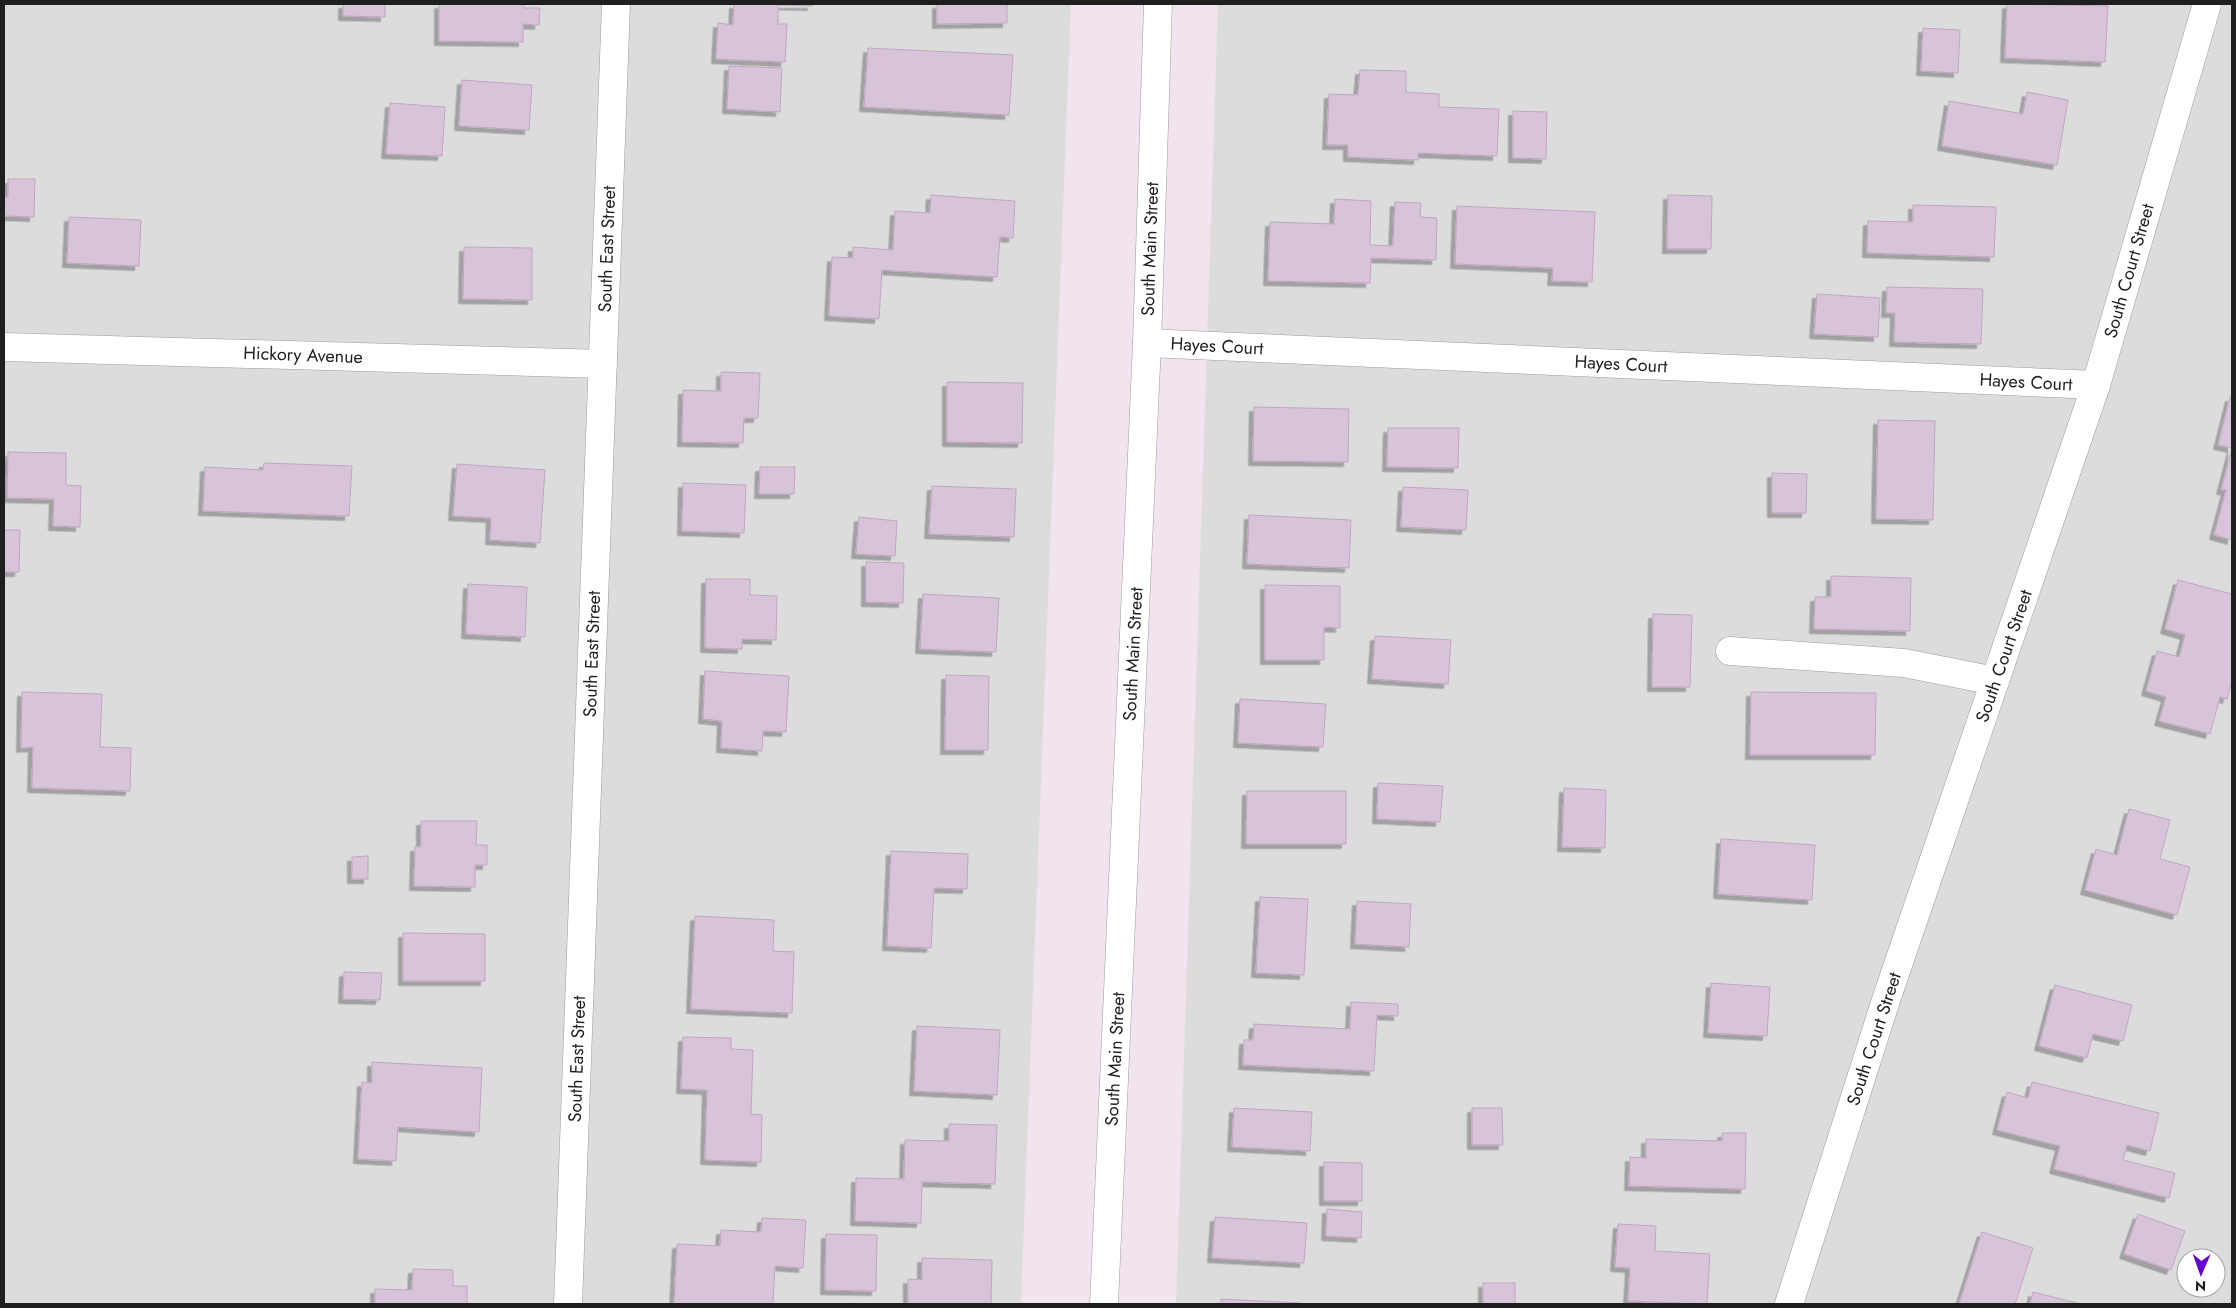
<svg xmlns="http://www.w3.org/2000/svg" width="2236" height="1308" viewBox="0 0 2236 1308" font-family="Jost,sans-serif">
<style>
.residential{fill:#dcdcdd;fill-rule:evenodd}
.building{fill:#d7c4d8;stroke:#c2a5c4;filter:url(#shadow)}
.lines{fill:none;stroke-linecap:round;stroke-linejoin:round}
.minor-casing{stroke:#9c9c9c;stroke-width:29}
.minor{stroke:#fff;stroke-width:28}
.labels{text-anchor:middle;dominant-baseline:central;stroke-width:4;stroke-linejoin:round;paint-order:stroke}
.street-label{font-size:18px;fill:#1f1f1f;stroke:#fff}
</style>
<defs>
<filter id="shadow"><feDropShadow dx="-4.5" dy="4.5" stdDeviation="0" flood-color="#0004"/></filter>
</defs>
<rect width="100%" height="100%" fill="#f1e4ef"/>
<g class="residential">
<polygon points="4,4 1071,4 1021,1304 4,1304"/>
<path d="M1218 4H2232V1304H1176ZM2186 1258H2216V1288H2186Z"/>
</g>
<g class="building">
<polygon points="343,4 385,4 385,17 343,16"/>
<polygon points="439,4 524,4 524,8 540,8 539,25 523,24 523,42 439,41"/>
<polygon points="734,4 812,4 812,6 778,5 778,24 787,24 785,62 716,59 718,23 733,25"/>
<polygon points="937,4 1007,4 1007,23 937,24"/>
<polygon points="2007,4 2108,6 2105,62 2005,58"/>
<polygon points="1923,28 1960,30 1958,73 1921,71"/>
<polygon points="868,48 1013,55 1009,115 864,107"/>
<polygon points="729,66 782,68 780,112 727,109"/>
<polygon points="1360,70 1406,71 1406,92 1439,94 1439,107 1499,109 1497,156 1418,153 1418,160 1348,157 1348,145 1327,145 1329,94 1358,95"/>
<polygon points="462,80 532,85 529,130 459,126"/>
<polygon points="2027,92 2068,100 2057,165 1942,146 1949,101 2023,114"/>
<polygon points="390,103 445,107 442,156 386,154"/>
<polygon points="1513,111 1547,112 1546,159 1513,158"/>
<polygon points="8,179 35,179 34,217 4,216 4,260 4,197 8,197"/>
<polygon points="931,195 1015,201 1013,238 1000,237 997,277 882,270 879,319 829,316 832,257 853,258 853,247 893,250 895,211 930,213"/>
<polygon points="1668,195 1712,196 1711,249 1667,249"/>
<polygon points="1335,199 1371,201 1370,245 1393,246 1395,202 1421,203 1420,217 1437,218 1436,260 1371,258 1370,283 1268,281 1270,222 1334,224"/>
<polygon points="1913,205 1996,207 1994,257 1867,253 1868,221 1913,222"/>
<polygon points="1457,206 1595,212 1592,282 1552,281 1553,268 1455,264"/>
<polygon points="69,217 141,220 139,266 67,263"/>
<polygon points="464,247 532,248 532,300 463,299"/>
<polygon points="1887,287 1983,289 1981,344 1894,342 1895,313 1886,313"/>
<polygon points="1817,294 1880,298 1878,337 1814,334"/>
<polygon points="721,372 760,373 758,418 744,418 743,443 682,442 683,390 721,391"/>
<polygon points="947,382 1023,383 1022,443 947,442"/>
<polygon points="2230,397 2232,397 2232,540 2214,535 2226,490 2221,490 2232,448 2218,445"/>
<polygon points="1254,407 1349,409 1348,462 1253,461"/>
<polygon points="1878,420 1935,421 1933,520 1876,519"/>
<polygon points="1388,428 1459,428 1458,468 1387,467"/>
<polygon points="8,452 66,453 66,485 81,486 80,527 53,526 54,499 7,498"/>
<polygon points="264,463 352,466 349,516 203,511 205,467 263,470"/>
<polygon points="457,464 545,470 540,543 490,540 491,518 453,516"/>
<polygon points="760,467 795,467 794,494 759,494"/>
<polygon points="1772,473 1807,474 1806,513 1772,513"/>
<polygon points="683,483 746,485 744,533 682,531"/>
<polygon points="932,486 1016,489 1014,537 929,534"/>
<polygon points="1403,487 1468,490 1466,530 1401,527"/>
<polygon points="1249,515 1351,520 1349,568 1247,564"/>
<polygon points="859,517 897,521 895,556 856,554"/>
<polygon points="4,530 20,530 19,572 4,572"/>
<polygon points="866,562 904,563 903,603 866,602"/>
<polygon points="1831,576 1911,578 1910,631 1814,629 1815,597 1831,597"/>
<polygon points="706,579 750,579 750,595 777,596 776,640 742,639 742,649 705,648"/>
<polygon points="2178,580 2232,594 2232,680 2227,699 2220,697 2210,734 2159,721 2166,697 2146,691 2157,651 2179,657 2185,635 2165,629"/>
<polygon points="468,584 527,587 525,637 466,634"/>
<polygon points="1265,585 1340,586 1340,628 1324,627 1324,660 1265,660"/>
<polygon points="923,594 999,598 996,652 920,649"/>
<polygon points="1653,614 1692,615 1690,687 1652,687"/>
<polygon points="1375,636 1451,640 1448,684 1372,679"/>
<polygon points="705,671 789,676 786,732 763,731 762,751 721,748 722,721 703,719"/>
<polygon points="946,675 989,676 988,750 945,750"/>
<polygon points="22,692 102,694 100,747 131,748 130,791 32,788 33,747 21,748"/>
<polygon points="1751,692 1876,693 1875,755 1750,755"/>
<polygon points="1240,699 1326,704 1323,747 1238,743"/>
<polygon points="1378,783 1443,786 1440,822 1377,819"/>
<polygon points="1564,788 1606,790 1605,848 1562,847"/>
<polygon points="1247,791 1346,791 1346,844 1246,844"/>
<polygon points="2129,809 2170,820 2160,859 2190,867 2177,915 2085,890 2096,849 2117,855"/>
<polygon points="421,821 477,821 476,845 487,845 487,865 475,865 475,887 414,886 415,847 421,847"/>
<polygon points="1721,839 1815,845 1812,900 1718,894"/>
<polygon points="891,851 968,854 967,889 934,888 931,948 887,946"/>
<polygon points="368,856 368,879 352,879 352,857"/>
<polygon points="1260,897 1308,899 1304,975 1256,973"/>
<polygon points="1357,901 1411,904 1409,947 1355,944"/>
<polygon points="695,916 774,920 773,951 794,952 792,1013 691,1009"/>
<polygon points="403,933 485,934 485,981 403,981"/>
<polygon points="344,972 382,973 380,1000 343,999"/>
<polygon points="1711,983 1770,987 1767,1036 1708,1033"/>
<polygon points="2055,985 2132,1005 2123,1041 2093,1034 2087,1058 2039,1046"/>
<polygon points="1351,1002 1398,1004 1398,1016 1377,1015 1374,1071 1243,1065 1244,1040 1253,1040 1254,1024 1350,1029"/>
<polygon points="917,1026 1000,1030 997,1095 914,1091"/>
<polygon points="683,1037 731,1038 731,1049 753,1050 751,1114 762,1115 761,1162 705,1160 707,1090 681,1089"/>
<polygon points="372,1062 482,1068 479,1132 398,1127 396,1161 358,1159 362,1082 372,1083"/>
<polygon points="2032,1082 2159,1113 2150,1151 2127,1145 2123,1160 2175,1173 2169,1198 2054,1169 2060,1146 1997,1130 2007,1092 2028,1098"/>
<polygon points="1234,1108 1312,1112 1310,1151 1232,1147"/>
<polygon points="1472,1108 1502,1108 1503,1145 1472,1145"/>
<polygon points="949,1124 997,1125 995,1184 922,1182 921,1223 855,1221 856,1178 904,1179 905,1140 949,1141"/>
<polygon points="1722,1133 1746,1133 1745,1189 1629,1186 1630,1157 1646,1158 1646,1139 1722,1141"/>
<polygon points="1324,1162 1362,1163 1362,1201 1324,1201"/>
<polygon points="1327,1209 1362,1212 1361,1238 1326,1236"/>
<polygon points="2138,1214 2185,1231 2171,1270 2124,1254"/>
<polygon points="1215,1217 1307,1223 1304,1263 1212,1258"/>
<polygon points="762,1218 806,1220 803,1268 775,1266 773,1304 674,1304 677,1244 720,1246 721,1230 761,1232"/>
<polygon points="1618,1224 1656,1226 1655,1251 1710,1254 1707,1304 1628,1301 1630,1268 1615,1267"/>
<polygon points="1982,1232 2033,1248 2015,1304 1959,1304"/>
<polygon points="826,1234 877,1235 876,1291 825,1290"/>
<polygon points="922,1258 992,1260 991,1304 908,1304 908,1279 922,1280"/>
<polygon points="413,1269 453,1270 453,1286 467,1286 467,1304 375,1304 375,1289 412,1290"/>
<rect x="1483" y="1283" width="32" height="21"/>
<polygon points="2033,1292 2081,1304 2030,1304"/>
<polygon points="1221,1299 1301,1303 1301,1304 1221,1304"/>
</g>
<g class="lines">
<defs>
<g id="minor">
<polyline points="1147,343 2096,385"/>
<polyline points="4,347 603,364"/>
<polyline points="1730,651 1904,663 1995,681"/>
<polyline points="568,1304 616,4"/>
<polyline points="1104,1304 1147,343 1158,4"/>
<polyline points="1789,1304 1886,1000 2096,385 2207,4"/>
</g>
</defs>
<use href="#minor" class="minor-casing"/>
<use href="#minor" class="minor"/>
</g>
<g class="labels">
<g class="street-label">
<text transform="translate(607 249) rotate(-88)">South East Street</text>
<text transform="translate(1150 249) rotate(-88)">South Main Street</text>
<text transform="translate(2129 271) rotate(-74)">South Court Street</text>
<text transform="translate(1217 346) rotate(3)">Hayes Court</text>
<text transform="translate(303 355) rotate(2)">Hickory Avenue</text>
<text transform="translate(1621 364) rotate(3)">Hayes Court</text>
<text transform="translate(2026 382) rotate(3)">Hayes Court</text>
<text transform="translate(592 654) rotate(-88)">South East Street</text>
<text transform="translate(1133 654) rotate(-87)">South Main Street</text>
<text transform="translate(2004 656) rotate(-71)">South Court Street</text>
<text transform="translate(1874 1039) rotate(-72)">South Court Street</text>
<text transform="translate(577 1059) rotate(-88)">South East Street</text>
<text transform="translate(1115 1059) rotate(-87)">South Main Street</text>
</g>
</g>
<rect width="2236" height="1308" fill="none" stroke="#1f1f1f" stroke-width="10"/>
<g transform="translate(2201 1273) rotate(182)"><circle r="24" fill="#ffffff" stroke="#a5a5a5"/>
<path d="M0-4L9 19L0 12L-9 19Z" fill="#6600ce"/>
<text y="-8" font-size="14" font-weight="bold" text-anchor="middle" fill="#1f1f1f">N</text>
</g>
</svg>
